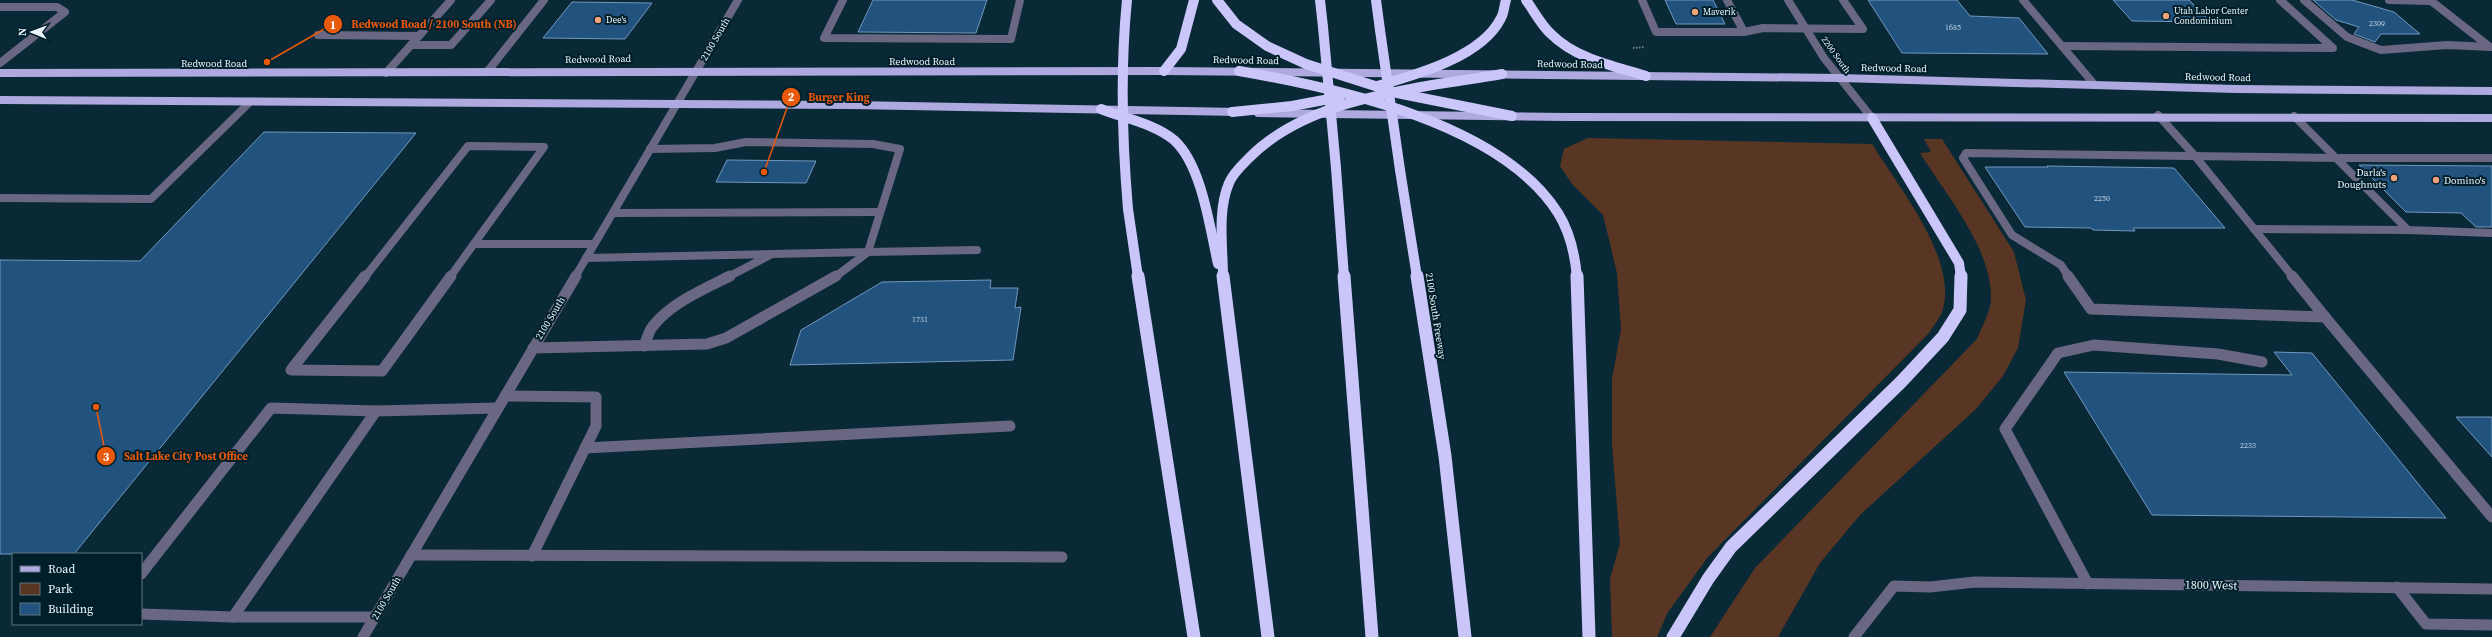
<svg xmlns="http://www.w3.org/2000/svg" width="2492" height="637" viewBox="0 0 2492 637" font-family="'Source Serif 4',serif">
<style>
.green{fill:#593623}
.building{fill:#22527e;stroke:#7198be}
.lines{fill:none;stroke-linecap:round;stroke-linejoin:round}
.path{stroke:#708690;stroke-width:2;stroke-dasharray:1.5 1.5;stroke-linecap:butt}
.minor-far1{stroke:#696781;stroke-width:8}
.minor{stroke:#696781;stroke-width:11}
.major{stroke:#aea9df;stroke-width:8}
.highway-far1{stroke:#cac6fa;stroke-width:10}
.highway{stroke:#cac6fa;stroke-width:13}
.highway-bridge{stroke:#cac6fa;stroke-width:10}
.poi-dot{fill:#f0a279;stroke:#011f2b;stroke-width:1.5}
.labels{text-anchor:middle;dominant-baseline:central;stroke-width:4;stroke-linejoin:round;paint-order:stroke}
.number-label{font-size:8px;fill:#b9cddc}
.far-poi-label{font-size:9px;fill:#ebf6fc;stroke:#011f2b;text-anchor:start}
.far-street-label{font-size:9px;fill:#ebf6fc;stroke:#011f2b}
.street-label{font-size:10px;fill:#ebf6fc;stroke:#011f2b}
.poi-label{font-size:10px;fill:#ebf6fc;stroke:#011f2b;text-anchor:end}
.near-street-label{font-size:12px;fill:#ebf6fc;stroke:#011f2b}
.leader{fill:none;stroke:#e8590c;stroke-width:1.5}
.callout-dot{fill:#e8590c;stroke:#011f2b;stroke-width:1.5}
.mark-label{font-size:12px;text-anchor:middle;font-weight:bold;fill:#fff}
.callout-label{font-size:11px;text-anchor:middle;font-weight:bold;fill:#e8590c;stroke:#011f2b;stroke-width:4;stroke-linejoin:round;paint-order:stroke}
</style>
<rect width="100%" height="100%" fill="#092936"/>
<g class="green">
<path d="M1588 138 1872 144C1898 186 1957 258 1943 309 1941 317 1933 326 1929 333L1708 557 1668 612 1657 637H1612L1610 579 1620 543 1612 444V379L1621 329 1617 273 1603 215 1572 184 1560 166 1564 149Z"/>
<path d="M1924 139H1942L2014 252 2026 300 2018 348 2003 376 1977 408 1860 515 1820 563 1778 637H1710L1755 568 1977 339C1981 328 1991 311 1991 299 1992 248 1946 195 1920 153L1931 152Z"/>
</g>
<g class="building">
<polygon points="873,0 987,0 976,33 858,32"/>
<polygon points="1665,0 1713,0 1725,24 1676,24"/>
<polygon points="1868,0 1957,0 1970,16 2019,18 2048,54 1902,53"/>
<polygon points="2113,0 2189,0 2211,22 2132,21"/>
<polygon points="2313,0 2352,0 2394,12 2420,34 2381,34 2375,42 2354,34 2359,27 2336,20"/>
<polygon points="572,2 652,3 625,39 543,38"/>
<polygon points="264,132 416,133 74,554 0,554 0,260 140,261"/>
<polygon points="727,160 816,161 806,183 716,182"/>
<polygon points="2359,165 2492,166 2492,227 2476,227 2461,213 2406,212"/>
<polygon points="2047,166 2174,168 2225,228 2133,228 2135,231 2093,230 2091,228 2025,227 1985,167 2048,167"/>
<polygon points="991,280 990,288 1018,288 1015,308 1021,307 1013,360 790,365 801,330 882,282"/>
<polygon points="2274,352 2312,353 2446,518 2152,515 2064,372 2292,375"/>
<polygon points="2456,417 2492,417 2492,457"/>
</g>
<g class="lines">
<polyline class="path" points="1633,48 1645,47"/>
<g class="minor-far1">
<polyline points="843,0 824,38 1011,39 1020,0"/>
<polyline points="1642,0 1656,32 1744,32 1763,28 1863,29 1843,0"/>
<polyline points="1727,0 1744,32"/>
<polyline points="1788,0 1824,58 1872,118"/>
<polyline points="2023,0 2094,84"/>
<polyline points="2304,0 2347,37 2381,50 2447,45 2492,47"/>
<polyline points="2389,0 2431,1"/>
<polyline points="2430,0 2490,47"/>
<polyline points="0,7 57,7 65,12 0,63"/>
<polyline points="318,35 419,36"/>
<polyline points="411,45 451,45 491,0"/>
<polyline points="2062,46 2333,48 2280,0"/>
<polyline points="487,72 544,0"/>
<polyline points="386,73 451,0"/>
<polyline points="2158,115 2195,156 2293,277"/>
<polyline points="2294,116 2336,158 2492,158"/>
<polyline points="650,149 715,148 746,142 873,144 900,149 868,252 772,254"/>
<polyline points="0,198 151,199 250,102"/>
<polyline points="613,213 880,212"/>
<polyline points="2254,229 2408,230"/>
<polyline points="474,244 594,244"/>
<polyline points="586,258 772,254 728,277"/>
<polyline points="365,277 468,146 544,147 450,277"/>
<polyline points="575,277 738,0"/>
<polyline points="835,277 868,252 977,250"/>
<polyline points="2069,277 2061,265 2012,235 1963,158 1966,153 2336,158 2408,230 2492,233"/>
</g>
<g class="minor">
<polyline points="365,276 291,370 382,371 451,276"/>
<polyline points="2068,276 2091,309 2325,317 2492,517"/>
<polyline points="2292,276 2325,317"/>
<path d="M644 346C647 340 648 332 653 326 671 303 704 289 730 276"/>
<polyline points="533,348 707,344 726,338 836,276"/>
<polyline points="505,396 596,397 596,426 532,556"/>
<polyline points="585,448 1010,426"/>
<polyline points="411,555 1062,557"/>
<polyline points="141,574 271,408 376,411 498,408"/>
<polyline points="2088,584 2005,429 2058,353 2094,345 2218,354 2262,362"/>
<polyline points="2397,587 2426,624 2492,625"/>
<polyline points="141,614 233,617 375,617"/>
<polyline points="233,617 376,411"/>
<polyline points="363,637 576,276"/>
<polyline points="1854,637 1894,586 1930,587 1975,582 2492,589"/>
</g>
<g class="major">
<polyline points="0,73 1164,71 1840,78 2236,89 2492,91"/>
<polyline points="0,100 852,105 1240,112"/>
<polyline points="1258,113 1566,117 2492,118"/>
</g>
<g class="highway-far1">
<polyline points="1217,0 1236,24 1267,46 1306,64 1397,93 1512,116"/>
<polyline points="1320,0 1323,27"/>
<polyline points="1376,0 1380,30"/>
<path d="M1526 0C1534 11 1541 25 1551 34 1576 59 1614 66 1646 76"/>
<polyline points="1164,71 1181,49 1194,0"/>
<path d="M1239 71C1337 88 1501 123 1558 213 1570 232 1575 255 1577 277"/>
<path d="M1377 86C1415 75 1482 57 1501 18 1504 13 1504 6 1506 0"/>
<path d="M1101 109C1124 118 1155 124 1174 140 1202 165 1210 229 1218 264"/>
<polyline points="1232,112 1292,106 1340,97"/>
<polyline points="1872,118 1959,263 1961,277"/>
<polyline points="1336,168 1344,277"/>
<polyline points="1400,170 1417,277"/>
<polyline points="1128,209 1138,277"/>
<path d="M1223 277C1223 248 1217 211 1229 183 1233 173 1242 165 1250 157 1311 96 1421 88 1502 74"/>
</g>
<g class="highway">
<polyline points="1138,276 1194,637"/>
<polyline points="1223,276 1268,637"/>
<polyline points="1344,276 1372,637"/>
<polyline points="1417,276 1445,456 1465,637"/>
<polyline points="1577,276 1589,637"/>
<polyline points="1673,637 1708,579 1731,547 1901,382 1943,337 1960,310 1961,276"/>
</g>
<g class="highway-bridge">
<path d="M1127 0C1120 70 1122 139 1128 209"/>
<polyline points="1323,27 1336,168"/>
<polyline points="1380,30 1400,170"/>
</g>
</g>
<g class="poi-dot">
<circle cx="1695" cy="12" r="4"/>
<circle cx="2166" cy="16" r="4"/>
<circle cx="598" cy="20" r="4"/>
<circle cx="2394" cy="178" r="4"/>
<circle cx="2436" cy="180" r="4"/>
</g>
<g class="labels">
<g class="number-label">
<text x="2377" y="23">2309</text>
<text x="1953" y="27">1685</text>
<text x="2102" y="198">2250</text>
<text x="920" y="319">1731</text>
<text x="2248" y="445">2233</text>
</g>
<g class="far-poi-label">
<text x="2174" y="11">Utah Labor Center<tspan x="2174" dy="10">Condominium</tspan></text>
<text x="1703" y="12">Maverik</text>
<text x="606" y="20">Dee's</text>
</g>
<g class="far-street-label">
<text transform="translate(1836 55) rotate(54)">2200 South</text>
</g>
<g class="street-label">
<text transform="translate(715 39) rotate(-60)">2100 South</text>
<text transform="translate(598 59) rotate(-1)">Redwood Road</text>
<text transform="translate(1246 60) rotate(1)">Redwood Road</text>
<text x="922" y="61">Redwood Road</text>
<text x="214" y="63">Redwood Road</text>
<text transform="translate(1570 64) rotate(1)">Redwood Road</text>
<text transform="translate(1894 68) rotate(1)">Redwood Road</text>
<text transform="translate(2218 77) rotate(1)">Redwood Road</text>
<text transform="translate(1436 316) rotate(81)">2100 South Freeway</text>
<text transform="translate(550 318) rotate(-59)">2100 South</text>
<text transform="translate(386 598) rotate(-60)">2100 South</text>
</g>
<g class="poi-label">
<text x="2386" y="172">Darla's<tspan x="2386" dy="12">Doughnuts</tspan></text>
<text x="2444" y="180" text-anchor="start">Domino's</text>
</g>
<g class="near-street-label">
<text transform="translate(2211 585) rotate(1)">1800 West</text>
</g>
</g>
<path class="leader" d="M267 62L333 24M764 172L791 97M96 407L106 456"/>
<g class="callout-dot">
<circle cx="267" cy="62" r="4"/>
<circle cx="764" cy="172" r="4"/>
<circle cx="96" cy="407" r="4"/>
<circle cx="333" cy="24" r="10"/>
<circle cx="791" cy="97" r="10"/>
<circle cx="106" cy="456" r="10"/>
</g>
<g class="mark-label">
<text x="333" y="29">1</text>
<text x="791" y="101">2</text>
<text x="106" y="461">3</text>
</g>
<g class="callout-label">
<text x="434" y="28">Redwood Road / 2100 South (NB)</text>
<text x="839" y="101">Burger King</text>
<text x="186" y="460">Salt Lake City Post Office</text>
</g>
<rect x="12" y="553" width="130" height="72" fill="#011f2b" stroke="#5f757f"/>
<rect x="20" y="566" width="20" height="6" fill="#aea9df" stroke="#5f757f"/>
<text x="48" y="573" font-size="12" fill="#ebf6fc">Road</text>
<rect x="20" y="583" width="20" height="12" fill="#593623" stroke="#5f757f"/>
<text x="48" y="593" font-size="12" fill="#ebf6fc">Park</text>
<rect x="20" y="603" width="20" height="12" fill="#22527e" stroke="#5f757f"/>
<text x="48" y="613" font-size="12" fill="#ebf6fc">Building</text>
<g transform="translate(32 32) rotate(271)" stroke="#011f2b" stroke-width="3" paint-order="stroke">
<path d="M0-3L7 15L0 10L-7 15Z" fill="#ebf6fc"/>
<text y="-6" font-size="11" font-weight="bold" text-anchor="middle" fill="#ebf6fc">N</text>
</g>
</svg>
